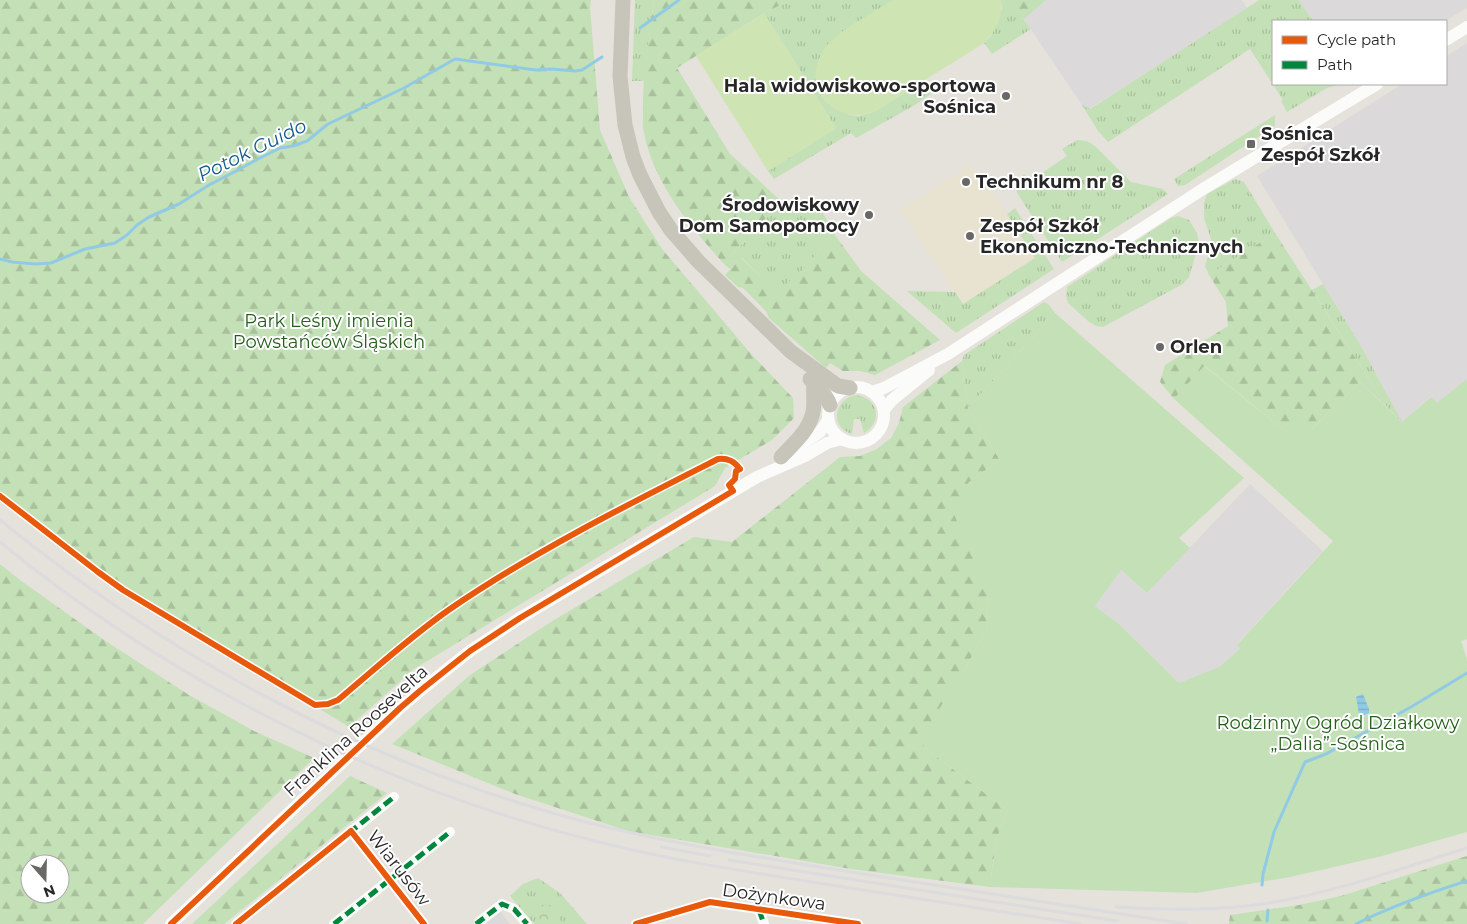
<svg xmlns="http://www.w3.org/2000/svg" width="1467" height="924" viewBox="0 0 1467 924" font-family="Montserrat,sans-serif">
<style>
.industrial{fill:#dcd9db}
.education{fill:#e8e2d0}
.grass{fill:url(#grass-tufts)}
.forest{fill:url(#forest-firs);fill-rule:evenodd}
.park{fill:url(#park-crowns)}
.garden{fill:#c4e0b6}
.pitch{fill:#cee4b3}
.water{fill:url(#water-rules)}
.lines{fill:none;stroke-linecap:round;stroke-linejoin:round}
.stream{stroke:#91cae5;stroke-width:3}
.minor{stroke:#fbfbfa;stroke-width:10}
.tertiary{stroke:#fbfbfa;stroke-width:12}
.primary{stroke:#c7c4b9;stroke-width:15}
.rail{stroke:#dcdbdd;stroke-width:3}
.quiet{stroke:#00873e;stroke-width:5;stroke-dasharray:10 5;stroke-linecap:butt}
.cycleway-casing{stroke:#fff;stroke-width:9}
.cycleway{stroke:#e8590c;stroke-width:6}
.poi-dot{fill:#6a6866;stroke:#fff;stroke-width:2}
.labels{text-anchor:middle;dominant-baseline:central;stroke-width:4;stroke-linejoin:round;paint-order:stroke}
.poi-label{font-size:18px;font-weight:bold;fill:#272727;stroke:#fff;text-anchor:start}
.park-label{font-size:18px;fill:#245f1b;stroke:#fff}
.street-label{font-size:18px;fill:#272727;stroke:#fff}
.water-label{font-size:19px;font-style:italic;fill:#115b90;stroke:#fff}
</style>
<defs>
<pattern id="grass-tufts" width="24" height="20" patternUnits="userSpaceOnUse" patternTransform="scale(1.25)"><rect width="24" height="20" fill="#c4e0b6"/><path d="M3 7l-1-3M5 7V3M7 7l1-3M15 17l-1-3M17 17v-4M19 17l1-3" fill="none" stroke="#a8c09c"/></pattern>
<pattern id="forest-firs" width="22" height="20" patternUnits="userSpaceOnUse" patternTransform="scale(1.25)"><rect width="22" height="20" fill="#c4e0b6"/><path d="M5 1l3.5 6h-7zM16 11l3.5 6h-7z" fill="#a8c09c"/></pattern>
<pattern id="park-crowns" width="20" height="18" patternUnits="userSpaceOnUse" patternTransform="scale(1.25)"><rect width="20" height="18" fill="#c4e0b6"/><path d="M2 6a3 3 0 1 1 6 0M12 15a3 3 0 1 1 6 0" fill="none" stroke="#a8c09c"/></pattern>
<pattern id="water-rules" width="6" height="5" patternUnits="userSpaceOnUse" patternTransform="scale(1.25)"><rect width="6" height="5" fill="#91cae5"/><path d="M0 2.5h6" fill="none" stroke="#7daec4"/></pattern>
</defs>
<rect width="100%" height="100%" fill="#e5e2dc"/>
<g class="industrial">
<polygon points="1046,0 1242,0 1247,8 1089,109 1082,105 1024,19"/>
<polygon points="1299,0 1467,0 1467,8 1445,21 1313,21"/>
<polygon points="1467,43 1467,379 1437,404 1430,397 1402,422 1362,348 1257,176 1402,84 1446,84 1446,56"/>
<polygon points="1250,484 1323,551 1237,644 1241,649 1219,667 1179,683 1120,625 1095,606 1121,570 1147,593"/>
<polygon points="499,909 510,924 480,924"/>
</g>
<polygon class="education" points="970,165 991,189 1035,258 962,305 901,209"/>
<g class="grass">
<polygon points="635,0 654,0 644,81 632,81"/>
<polygon points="791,0 894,0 841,33 816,79 822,97 849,115 859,116 874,112 922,82 931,94 915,105 856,138 851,133 774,179 768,171 836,128 764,13"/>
<path d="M1001 0H1009C1016 11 1024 19 1031 29L992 54 984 43 991 36 1002 9Z"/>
<polygon points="1259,0 1299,0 1313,21 1273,21 1273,84 1342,84 1327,88 1287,112 1281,101 1283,100 1250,49 1108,142 1098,131 1082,105 1090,109"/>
<polygon points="1275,115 1275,126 1185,185 1178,186 1174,179"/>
<polygon points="1077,140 1087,141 1095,146 1131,182 1163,189 1168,194 1062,262 1017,193 1015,184 1024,174 1030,181 1067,156 1062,149"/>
<polygon points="1235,179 1244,182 1275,233 1209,275 1205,266 1212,242 1204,218 1204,203 1207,194"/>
<polygon points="810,199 816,200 833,232 807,266 777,293 742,258 730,269 724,264 781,201 794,210"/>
<polygon points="1015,208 1054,269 956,333 907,291 955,292 963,304 1035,258 1007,214"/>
<polygon points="1178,216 1189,220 1197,233 1199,243 1189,277 1183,284 1103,327 1096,326 1088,321 1068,303 1066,296 1067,287 1171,218"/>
<polygon points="1323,284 1362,348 1402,422 1387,407 1312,290"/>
<polygon points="1044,302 1049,305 1055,313 968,408 962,361 964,355"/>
<path d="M856 395C878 398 884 421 864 433L860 419H854L852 434C829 427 834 399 856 395Z"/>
<polygon points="538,878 560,893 587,924 534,924 510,896 523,884"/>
</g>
<g class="forest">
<polygon points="0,0 591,0 590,7 600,130 629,197 662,249 752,355 793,398 794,418 772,440 725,468 715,486 414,669 349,727 219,647 143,603 123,590 98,572 0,496"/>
<path d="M654 0H791L764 13 677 68 730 154 781 201 724 264C690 226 653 183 644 132 642 126 643 119 643 113 642 75 650 37 654 0Z"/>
<polygon points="1009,0 1046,0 1024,19 1018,14"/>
<polygon points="833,232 861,271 940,340 875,375 860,371 843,371 830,363 826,368 769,318 766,311 743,288 738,287 725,275 741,258 777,292 807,266"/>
<polygon points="1275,233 1387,407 1360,382 1312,429 1286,432 1205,366 1174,399 1160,382 1165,365 1228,326 1226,302 1209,275"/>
<path d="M962 361 968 408 989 443 1000 460 968 483 989 596 986 631 962 674 924 747 1007 810C996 835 993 861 990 887L851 869 628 831 515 794 392 744 470 675 554 620 694 537 732 542 840 457 860 456 877 449 891 438 899 423 903 407Z"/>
<path d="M0 564 20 580 104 640 189 695 254 731 314 758 143 924H0ZM30 864H60V894H30Z"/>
<polygon points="350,776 387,793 224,924 192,924"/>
<polygon points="1467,856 1467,924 1229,924 1230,915 1299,905 1341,896"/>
</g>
<polygon class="park" points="547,903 562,922 559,924 543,924 534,913"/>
<path class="garden" d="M1055 313 1244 478 1179 538 1190 548 1147 593 1121 570 1095 606 1120 625 1179 683 1219 667 1240 649 1237 645 1333 541 1174 399 1204 366 1286 432 1302 419 1312 429 1360 382 1402 422 1431 397 1437 403 1467 379V639L1461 641 1467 659V832L1382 856 1290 877 1197 893 990 887C993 861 996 835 1007 810L924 747V732L962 674 986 631 989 596 953 512 968 483 1000 460 989 443 968 408Z"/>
<g class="pitch">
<path d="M894 0H1001C1003 18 996 31 984 43L874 112C835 126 800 89 823 51 834 32 874 12 894 0Z"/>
<polygon points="764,13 836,128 768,171 696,56"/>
</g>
<polygon class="water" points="1363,694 1369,709 1369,713 1364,715 1359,714 1356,697"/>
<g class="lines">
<g class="stream">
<polyline points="640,28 679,0"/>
<polyline points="0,259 12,262 35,264 51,263 85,249 115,243 127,235 137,225 149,217 179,204 209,185 238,170 258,159 280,148 293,146 307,141 328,124 404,88 455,59 536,70 552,69 575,71 582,70 602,57"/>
<polyline points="1262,885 1263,874 1274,832 1305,762 1326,754 1411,707 1467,673"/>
<polyline points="1267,921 1268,910"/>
<path d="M1356 924C1392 906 1429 893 1467 881"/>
</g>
<g class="minor">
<polyline points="351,831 424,924"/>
<polyline points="759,910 764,924"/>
<polyline points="479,922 502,904 514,909 527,924"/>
<polyline points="236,924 394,797"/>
<polyline points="334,924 450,832"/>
<polyline points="636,924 710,902 858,924"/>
</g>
<g class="tertiary">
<polyline points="1446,40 1467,27"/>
<circle cx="856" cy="415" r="28"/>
<polyline points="872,392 884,388 948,354 1203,189 1377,84"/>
<polyline points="884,410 892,400 929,370"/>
<polyline points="793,450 820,432 828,420"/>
<polyline points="171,924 400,708 421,690 470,651 520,618 757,477 805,456 827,443 842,439"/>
</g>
<g class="primary">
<polyline points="623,0 620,76 625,125 633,157 640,175 659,212 671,230 698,261 790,351 838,386 850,388"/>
<path d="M810 379C817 388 826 393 830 405"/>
<path d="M781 457C794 443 809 431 813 412 815 403 813 393 814 384"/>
</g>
<g class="rail">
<path d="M0 520C164 653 352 756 556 814 659 843 764 858 870 875 975 891 1080 908 1186 924"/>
<path d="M0 542C168 680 380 787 591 840 672 861 755 873 838 886 919 899 1000 912 1081 924"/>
<polyline points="661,847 710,856"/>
<polyline points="729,860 1117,921"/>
<path d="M1116 907C1167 910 1218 911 1269 903 1336 892 1402 868 1467 848"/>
</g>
<g class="quiet">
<polyline points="349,833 394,797"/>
<polyline points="759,910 764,924"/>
<polyline points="334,924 450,832"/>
<polyline points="476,924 502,904 514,909 527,924"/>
</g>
<defs>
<g id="cycleway">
<path d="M0 496 98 572 123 590 315 705 328 704 338 700C375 669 411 636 450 609 535 551 627 505 718 459 728 458 734 461 740 469L736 471 735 479 729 485 733 491 520 618 470 651 421 690 400 708 171 924"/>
<polyline points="236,924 351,831 424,924"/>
<polyline points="636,924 710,902 858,924"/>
</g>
</defs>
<use href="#cycleway" class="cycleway-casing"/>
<use href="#cycleway" class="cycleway"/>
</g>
<g class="poi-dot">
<circle cx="1006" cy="96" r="5"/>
<rect x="1246" y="139" width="10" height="10" rx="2.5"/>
<circle cx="966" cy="182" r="5"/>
<circle cx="869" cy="215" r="5"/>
<circle cx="970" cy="236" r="5"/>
<circle cx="1160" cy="347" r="5"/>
</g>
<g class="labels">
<g class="poi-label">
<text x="996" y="86" text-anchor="end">Hala widowiskowo-sportowa<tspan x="996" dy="21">Sośnica</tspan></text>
<text x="1261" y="134">Sośnica<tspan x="1261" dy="21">Zespół Szkół</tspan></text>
<text x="976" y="182">Technikum nr 8</text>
<text x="859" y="205" text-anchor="end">Środowiskowy<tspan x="859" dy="21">Dom Samopomocy</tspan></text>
<text x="980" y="226">Zespół Szkół<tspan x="980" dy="21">Ekonomiczno-Technicznych</tspan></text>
<text x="1170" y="347">Orlen</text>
</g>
<g class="park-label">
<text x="329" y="321">Park Leśny imienia<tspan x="329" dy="21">Powstańców Śląskich</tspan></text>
<text x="1338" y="723">Rodzinny Ogród Działkowy<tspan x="1338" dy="21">„Dalia”-Sośnica</tspan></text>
</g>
<g class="street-label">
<text transform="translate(356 731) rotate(-42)">Franklina Roosevelta</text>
<text transform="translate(399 868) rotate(52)">Wiarusów</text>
<text transform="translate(774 897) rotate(8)">Dożynkowa</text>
</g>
<g class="water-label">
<text transform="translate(252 150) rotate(-26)">Potok Guido</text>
</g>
</g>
<rect x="1272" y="20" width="175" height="65" fill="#ffffff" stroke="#a9a9a9"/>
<rect x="1282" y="36" width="25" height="8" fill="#e8590c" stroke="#a9a9a9"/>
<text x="1317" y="45" font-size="15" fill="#272727">Cycle path</text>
<rect x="1282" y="61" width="25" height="8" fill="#00873e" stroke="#a9a9a9"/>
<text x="1317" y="70" font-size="15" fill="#272727">Path</text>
<g transform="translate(45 879) rotate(160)"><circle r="24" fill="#ffffff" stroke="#a9a9a9"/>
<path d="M0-4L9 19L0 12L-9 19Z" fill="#6a6866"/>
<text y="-8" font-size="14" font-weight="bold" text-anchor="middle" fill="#272727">N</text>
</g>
</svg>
